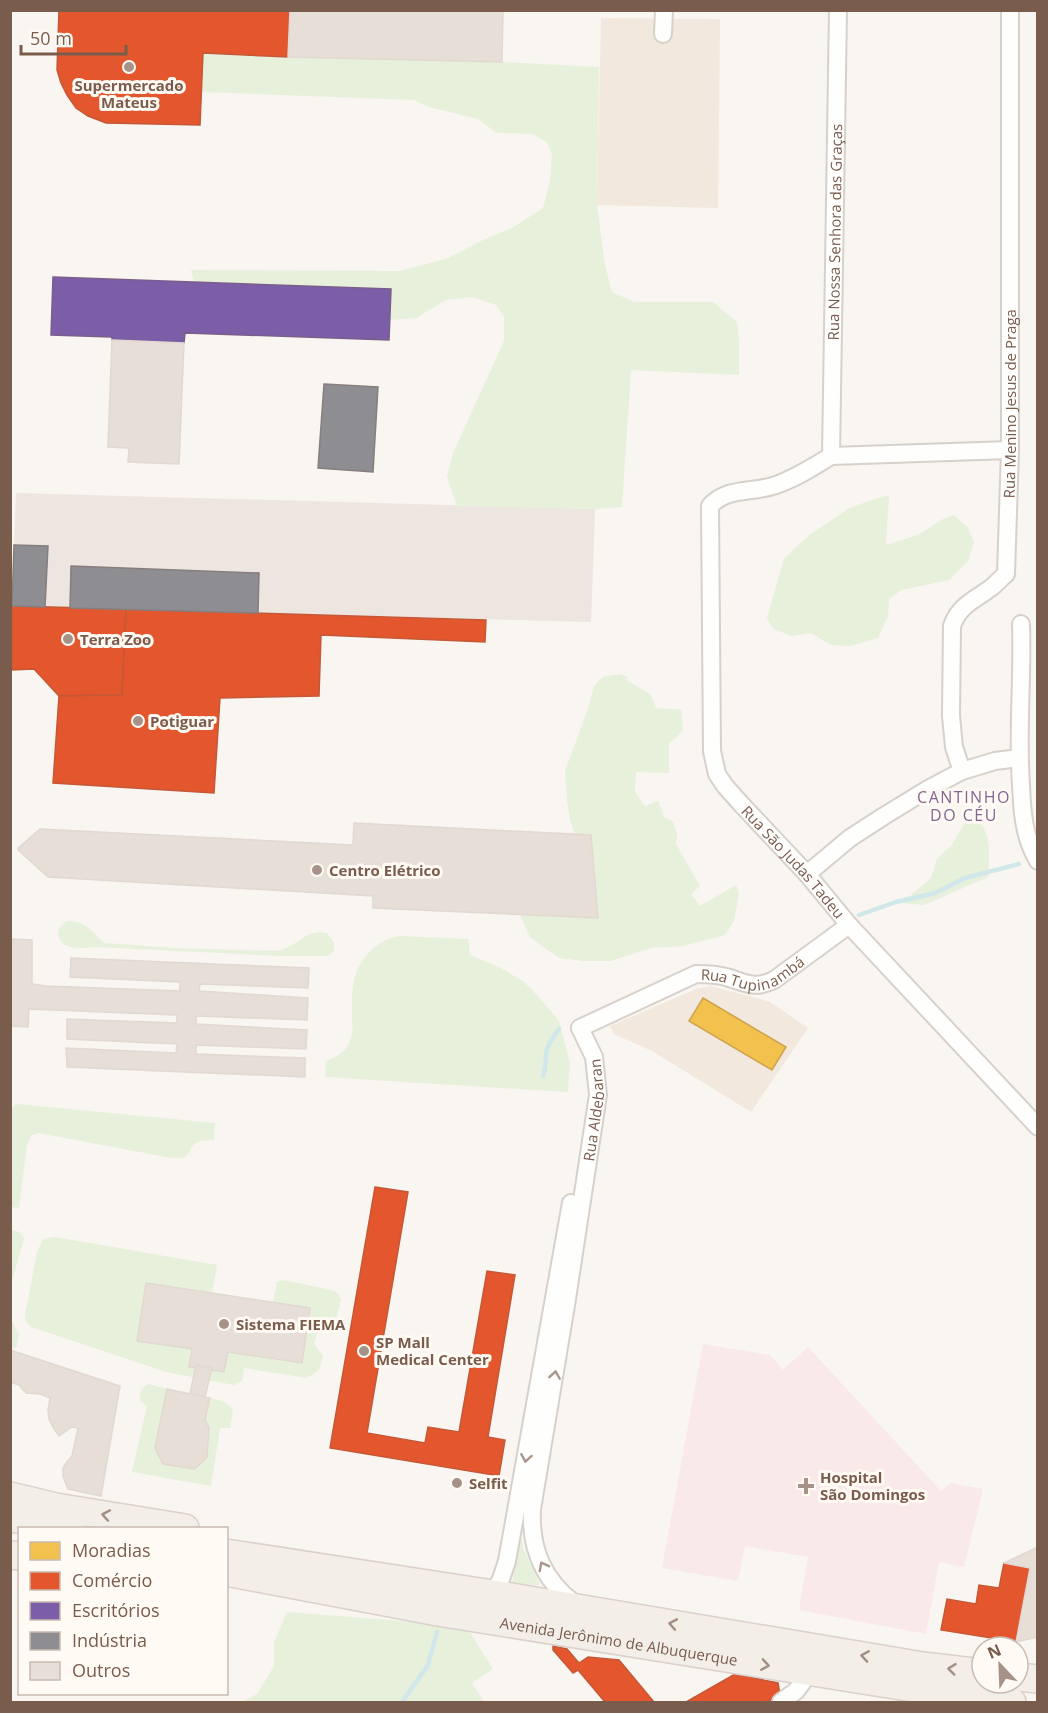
<svg xmlns="http://www.w3.org/2000/svg" width="1048" height="1713" viewBox="0 0 1048 1713" font-family="'Open Sans',sans-serif">
<style>
.residential{fill:#f2e8de}
.industrial{fill:#ede5e0}
.medical{fill:#fae9e9}
.green{fill:#e7f0db}
.homes{fill:#f2c14e;stroke:#cea34e;stroke-width:1.5}
.shops{fill:#e4572e;stroke:#c45837;stroke-width:1.5}
.offices{fill:#7b5ea7;stroke:#7b5d8c;stroke-width:1.5}
.industry{fill:#8d8d92;stroke:#877e7d;stroke-width:1.5}
.lines{fill:none;stroke-linecap:round;stroke-linejoin:round}
.stream{stroke:#d0e8ea;stroke-width:4.5}
.building{fill:#e6ded7;stroke:#e2d8d2;stroke-width:1.5}
.street-casing{stroke:#d7d1cb;stroke-width:20}
.primary-casing{stroke:#dad1cc;stroke-width:30}
.street{stroke:#fefefd;stroke-width:16}
.primary{stroke:#f3eee8;stroke-width:27}
.oneway{stroke:#a8958b}
.oneway2{stroke:#a48f83}
.poi-dot{fill:#a69286;stroke:#fffaf3;stroke-width:2}
.labels{text-anchor:middle;dominant-baseline:central;stroke-width:6;stroke-linejoin:round;paint-order:stroke}
.poi-label{font-size:15px;font-weight:bold;fill:#7a5c4d;stroke:#fffaf3;text-anchor:start}
.street-label{font-size:15px;fill:#7a5c4d;stroke:#fffaf3}
.neighbourhood-label{font-size:16px;letter-spacing:1.5px;fill:#846695;stroke:#fffaf3}
</style>
<rect width="100%" height="100%" fill="#f9f5f0"/>
<g class="residential">
<polygon points="601,18 720,19 718,208 597,205"/>
<polygon points="711,986 770,1002 808,1028 751,1112 652,1051 614,1034 610,1026 696,989"/>
</g>
<polygon class="industrial" points="16,493 595,509 591,622 12,606"/>
<polygon class="medical" points="703,1344 770,1355 783,1370 808,1347 941,1491 951,1483 983,1489 964,1567 939,1562 926,1634 799,1610 808,1557 745,1546 738,1581 662,1568"/>
<g class="green">
<polygon points="203,53 502,62 599,67 597,205 605,265 612,292 634,302 713,302 737,322 739,340 739,375 631,370 622,507 595,509 457,506 447,477 453,453 504,341 504,317 496,305 472,297 446,300 416,318 390,320 391,289 194,282 191,270 399,271 446,259 483,240 512,228 543,208 550,181 552,155 547,142 533,134 497,133 478,119 429,107 414,100 201,92"/>
<polygon points="889,495 886,545 920,534 943,519 954,515 968,528 974,543 968,561 949,580 901,590 889,599 888,616 878,638 851,646 831,645 811,633 792,636 773,629 767,618 784,559 808,536 848,509 866,502"/>
<polygon points="620,674 629,677 626,680 650,694 656,708 681,710 683,729 677,737 669,743 669,773 636,772 635,792 645,806 658,801 664,817 673,822 677,835 676,844 700,886 691,894 700,906 736,885 739,893 734,921 725,935 683,946 651,948 611,961 584,961 560,958 543,947 530,937 520,915 598,918 591,835 575,834 570,820 567,800 565,771 588,709 594,686 603,677"/>
<path d="M975 819C978 822 983 826 985 831 991 844 989 863 988 877L924 905 902 903 931 878 937 859 951 846 964 824Z"/>
<path d="M66 921C89 921 88 931 105 943L173 948 275 951C299 948 303 928 327 933L334 942V950L330 955 325 956H281L96 947C84 948 65 951 59 938 56 930 61 926 66 921Z"/>
<path d="M400 936 468 939 470 955 501 968 524 982 539 997 559 1021 570 1063 568 1092 325 1077 326 1061C334 1058 344 1053 348 1045 353 1037 353 1027 352 1018 352 995 350 975 366 956 376 944 385 939 400 936Z"/>
<path d="M17 1104 215 1123 214 1140C184 1139 196 1153 182 1158 181 1158 173 1158 172 1158L38 1133 31 1136 27 1145 19 1208 11 1207V1108Z"/>
<path d="M11 1230C18 1231 21 1232 24 1239L11 1284Z"/>
<path d="M55 1237 217 1265 212 1293 146 1283 137 1341 192 1349 189 1367 224 1372 228 1352 302 1363 310 1308 273 1302 277 1282 283 1280 332 1290 338 1293 341 1300 336 1318 320 1324 314 1344 323 1356C321 1368 318 1373 306 1378L244 1368 242 1381 234 1385 166 1372 31 1327 26 1322 25 1315 37 1252 43 1239Z"/>
<polygon points="11,1323 13,1323 19,1334 16,1348 11,1347"/>
<path d="M149 1384 167 1389 155 1448 163 1464 195 1469 207 1457 205 1419 210 1398C220 1400 227 1401 233 1410L230 1428H220L211 1486 132 1472 147 1406 140 1401C139 1391 141 1388 149 1384Z"/>
<polygon points="520,1534 524,1550 540,1585 512,1584"/>
<polygon points="287,1612 466,1626 493,1669 472,1683 484,1702 242,1702 257,1694 274,1666 274,1642"/>
</g>
<polygon class="homes" points="703,998 786,1047 772,1070 689,1021"/>
<g class="shops">
<polygon points="59,10 290,10 288,57 203,53 200,125 106,123 88,116 76,108 67,95 61,83 57,70"/>
<polygon points="12,606 126,609 122,695 59,696 34,669 12,670"/>
<polygon points="126,609 486,620 485,642 321,635 319,696 220,698 214,793 53,783 59,696 122,695"/>
<polygon points="375,1187 408,1192 367,1433 425,1443 428,1427 459,1432 487,1271 515,1275 488,1437 505,1440 499,1476 330,1448"/>
<polygon points="1004,1563 1030,1568 1016,1642 941,1630 947,1599 976,1604 979,1585 999,1588"/>
<polygon points="553,1646 567,1649 579,1663 588,1657 619,1660 654,1702 605,1702 578,1670 573,1673 553,1650"/>
<polygon points="735,1674 778,1683 780,1695 767,1702 686,1702"/>
</g>
<polygon class="offices" points="53,277 391,289 389,340 185,333 184,343 112,340 112,337 51,335"/>
<g class="industry">
<polygon points="324,384 378,387 373,472 318,468"/>
<polygon points="14,545 48,546 45,607 12,606"/>
<polygon points="71,566 259,573 258,613 70,608"/>
</g>
<g class="lines">
<g class="stream">
<polyline points="859,915 896,902 935,893 965,878 1019,864"/>
<path d="M543 1076C546 1067 545 1064 546 1056 546 1046 554 1036 559 1029"/>
<polyline points="402,1702 428,1665 437,1632"/>
</g>
</g>
<g class="building">
<polygon points="290,10 503,10 502,62 288,57"/>
<polygon points="112,340 184,343 179,464 128,462 129,448 108,447"/>
<polygon points="354,823 591,835 598,918 373,908 373,896 48,877 18,850 18,848 40,829 353,845"/>
<polygon points="10,939 32,940 32,984 46,986 180,991 180,982 70,977 71,958 309,968 308,988 200,984 199,991 308,998 307,1020 196,1016 196,1024 307,1030 306,1049 196,1045 196,1054 305,1058 305,1077 67,1067 66,1048 176,1053 177,1044 67,1039 67,1019 177,1023 177,1015 29,1009 28,1027 10,1026"/>
<polygon points="146,1283 310,1308 302,1363 228,1352 224,1372 189,1367 192,1349 137,1341"/>
<polygon points="10,1350 120,1386 101,1496 68,1489 63,1476 63,1468 66,1463 72,1456 78,1428 72,1427 59,1436 53,1427 49,1419 48,1410 50,1398 40,1394 26,1393 19,1385 10,1382"/>
<polygon points="196,1365 212,1368 205,1397 190,1394"/>
<polygon points="167,1389 210,1398 205,1419 209,1428 207,1457 195,1469 163,1464 155,1448"/>
<polygon points="1038,1547 1038,1637 1016,1642 1030,1568 1004,1563"/>
</g>
<g class="lines">
<defs>
<g id="street">
<polyline points="663,34 664,10"/>
<path id="s1" d="M831 456C813 467 796 478 776 485 754 493 726 487 710 506L712 751 717 774 725 786 742 805 807 874 849 925 1038 1127"/>
<path id="s2" d="M831 456 838 10"/>
<polyline points="831,456 1010,450"/>
<path d="M1021 624C1023 678 1017 731 1021 785 1022 812 1024 838 1038 861"/>
<path id="s3" d="M962 771 954 747 951 716 952 626C959 605 975 600 992 587 997 583 1001 578 1006 574L1010 450V10"/>
<polyline points="807,874 850,838 884,816 928,789 962,771 995,761 1019,758"/>
<path id="s4" d="M580 1028 696 974C706 974 716 974 726 977 745 982 753 990 774 980L849 925"/>
<polyline points="493,1594 501,1579 507,1561 571,1203"/>
<path id="s5" d="M575 1604C543 1580 530 1549 532 1509L567 1299 598 1095 594 1057 580 1028"/>
<polyline points="781,1702 796,1691 810,1672"/>
</g>
<g id="primary">
<polyline points="10,1496 56,1507 185,1528"/>
<polyline points="10,1518 73,1528"/>
<polyline points="226,1553 493,1594 923,1666 982,1673"/>
<polyline points="10,1555 20,1556"/>
<path id="s6" d="M226 1572 438 1612 976 1698 1012 1702"/>
<polyline points="1018,1677 1038,1679"/>
</g>
</defs>
<use href="#street" class="street-casing"/>
<use href="#primary" class="primary-casing"/>
<use href="#street" class="street"/>
<use href="#primary" class="primary"/>
</g>
<defs><path id="oneway-chevron" d="M-2-3.5L2.5 0L-2 3.5" fill="none" stroke-width="1.6" stroke-linecap="round" stroke-linejoin="round" transform="scale(1.5)"/></defs>
<g class="oneway">
<use href="#oneway-chevron" transform="translate(555 1375) rotate(-81)"/>
<use href="#oneway-chevron" transform="translate(526 1458) rotate(100)"/>
<use href="#oneway-chevron" transform="translate(543 1566) rotate(-118)"/>
</g>
<g class="oneway2">
<use href="#oneway-chevron" transform="translate(106 1515) rotate(-170)"/>
<use href="#oneway-chevron" transform="translate(673 1624) rotate(-170)"/>
<use href="#oneway-chevron" transform="translate(865 1656) rotate(-171)"/>
<use href="#oneway-chevron" transform="translate(765 1665) rotate(9)"/>
<use href="#oneway-chevron" transform="translate(952 1669) rotate(-173)"/>
</g>
<g class="poi-dot">
<circle cx="129" cy="67" r="6"/>
<circle cx="68" cy="639" r="6"/>
<circle cx="138" cy="721" r="6"/>
<circle cx="317" cy="870" r="6"/>
<circle cx="224" cy="1324" r="6"/>
<circle cx="364" cy="1351" r="6"/>
<circle cx="457" cy="1483" r="6"/>
<path d="M803 1477h6v6h6v6h-6v6h-6v-6h-6v-6h6z"/>
</g>
<g class="labels">
<g class="poi-label">
<text x="129" y="85" text-anchor="middle">Supermercado<tspan x="129" dy="17">Mateus</tspan></text>
<text x="80" y="639">Terra Zoo</text>
<text x="150" y="721">Potiguar</text>
<text x="329" y="870">Centro Elétrico</text>
<text x="236" y="1324">Sistema FIEMA</text>
<text x="376" y="1342">SP Mall<tspan x="376" dy="17">Medical Center</tspan></text>
<text x="820" y="1477">Hospital<tspan x="820" dy="17">São Domingos</tspan></text>
<text x="469" y="1483">Selfit</text>
</g>
<g class="street-label">
<text stroke="none"><textPath href="#s2" startOffset="224">Rua Nossa Senhora das Graças</textPath></text>
<text stroke="none"><textPath href="#s3" startOffset="393">Rua Menino Jesus de Praga</textPath></text>
<text stroke="none"><textPath href="#s1" startOffset="518">Rua São Judas Tadeu</textPath></text>
<text stroke="none"><textPath href="#s4" startOffset="188">Rua Tupinambá</textPath></text>
<text stroke="none"><textPath href="#s5" startOffset="513">Rua Aldebaran</textPath></text>
<text stroke="none"><textPath href="#s6" startOffset="399">Avenida Jerônimo de Albuquerque</textPath></text>
</g>
<g class="neighbourhood-label">
<text x="964" y="797">CANTINHO<tspan x="964" dy="18">DO CÉU</tspan></text>
</g>
</g>
<rect width="1048" height="1713" fill="none" stroke="#7a5c4d" stroke-width="24"/>
<rect x="18" y="1527" width="210" height="168" fill="#fffaf3" stroke="#cabbb1" stroke-width="1.5"/>
<rect x="30" y="1542" width="30" height="18" fill="#f2c14e" stroke="#cabbb1" stroke-width="1.5"/>
<text x="72" y="1557" font-size="18" fill="#7a5c4d">Moradias</text>
<rect x="30" y="1572" width="30" height="18" fill="#e4572e" stroke="#cabbb1" stroke-width="1.5"/>
<text x="72" y="1587" font-size="18" fill="#7a5c4d">Comércio</text>
<rect x="30" y="1602" width="30" height="18" fill="#7b5ea7" stroke="#cabbb1" stroke-width="1.5"/>
<text x="72" y="1617" font-size="18" fill="#7a5c4d">Escritórios</text>
<rect x="30" y="1632" width="30" height="18" fill="#8d8d92" stroke="#cabbb1" stroke-width="1.5"/>
<text x="72" y="1647" font-size="18" fill="#7a5c4d">Indústria</text>
<rect x="30" y="1662" width="30" height="18" fill="#e6ded7" stroke="#cabbb1" stroke-width="1.5"/>
<text x="72" y="1677" font-size="18" fill="#7a5c4d">Outros</text>
<g transform="translate(1000 1665) rotate(337)"><circle r="28" fill="#fffaf3" stroke="#cabbb1" stroke-width="1.5"/>
<path d="M0-4.5L10 22L0 15L-10 22Z" fill="#a69286"/>
<text y="-9" font-size="16" font-weight="bold" text-anchor="middle" fill="#7a5c4d">N</text>
</g>
<path d="M21 45v9h105v-9" fill="none" stroke="#7a5c4d" stroke-width="3"/>
<text x="30" y="45" font-size="18" fill="#7a5c4d" stroke="#fffaf3" stroke-width="4.5" paint-order="stroke">50 m</text>
</svg>
